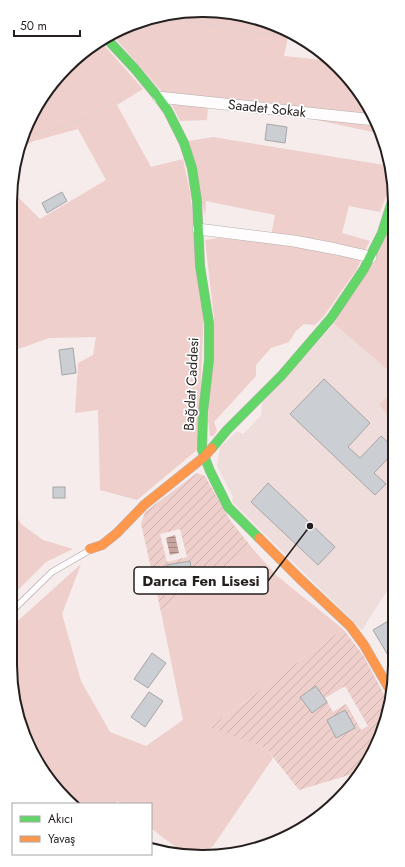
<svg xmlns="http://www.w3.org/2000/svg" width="405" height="867" viewBox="0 0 405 867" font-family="Jost,sans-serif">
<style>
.built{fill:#efdddb}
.green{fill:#eecfcb}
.garden{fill:url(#garden-furrows);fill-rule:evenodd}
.water{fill:url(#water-rules)}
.building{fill:#cbced3;stroke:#a7a5a6}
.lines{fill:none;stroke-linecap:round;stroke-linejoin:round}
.lane-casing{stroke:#b5aead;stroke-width:7}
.street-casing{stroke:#b5aead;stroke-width:12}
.fast-casing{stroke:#b5aead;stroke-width:10}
.slow-casing{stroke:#b5aead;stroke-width:10}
.path{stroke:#d2d0d0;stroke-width:1.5;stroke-dasharray:1 3;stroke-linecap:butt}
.lane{stroke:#fefcfc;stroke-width:5.5}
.street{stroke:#fefcfc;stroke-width:11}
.fast{stroke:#63d668;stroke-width:9}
.slow{stroke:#ff974d;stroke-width:9}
.labels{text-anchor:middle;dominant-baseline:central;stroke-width:3.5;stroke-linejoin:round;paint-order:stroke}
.street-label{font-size:14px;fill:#251f1e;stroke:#fff}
.rim{fill:none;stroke:#251f1e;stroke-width:2}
.leader{fill:none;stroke:#251f1e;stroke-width:1.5}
.callout-dot{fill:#251f1e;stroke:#fff;stroke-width:1.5}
.callout{fill:#fff;stroke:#251f1e;stroke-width:1.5}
.callout-label{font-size:15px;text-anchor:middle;font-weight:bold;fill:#251f1e}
</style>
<defs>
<pattern id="garden-furrows" width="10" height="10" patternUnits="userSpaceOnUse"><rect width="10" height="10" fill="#eecfcb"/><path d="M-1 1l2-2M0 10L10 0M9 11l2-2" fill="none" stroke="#ccb1ae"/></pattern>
<pattern id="water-rules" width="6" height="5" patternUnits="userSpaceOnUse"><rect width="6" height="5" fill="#c8a59f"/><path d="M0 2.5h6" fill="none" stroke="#a28681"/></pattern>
</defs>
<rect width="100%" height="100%" fill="#f5eceb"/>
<polygon class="built" points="334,324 394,375 394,390 379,404 394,424 395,578 362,630 232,502 233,497 217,466 220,447 237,431 243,434 254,423 261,415 262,403"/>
<g class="green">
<polygon points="203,10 276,25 289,32 284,56 331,61 355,85 372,115 162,92 116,39 132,24"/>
<polygon points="102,43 143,89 117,105 151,167 183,159 190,192 204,310 198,449 137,500 100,490 98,410 75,413 78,363 93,355 96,337 49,338 10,352 10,202 12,191 40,219 106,180 78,129 34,141 21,148 25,129 67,66"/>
<polygon points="175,101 208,106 207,120 180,121 172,105"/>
<polygon points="303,117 377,124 380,129 382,134"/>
<polygon points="213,137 390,166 393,179 380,212 349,206 342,233 370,241 364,252 271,236 275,215 206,201 205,216 188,141"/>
<polygon points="393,206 394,375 334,324"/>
<polygon points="219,238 282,244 362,257 357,269 324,316 315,325 304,324 296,331 289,342 271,348 256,365 256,376 214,422 217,431 213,436 210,436 208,419 214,317 205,240"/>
<polygon points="394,390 394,424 379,404"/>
<polygon points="10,501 12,507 21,524 43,540 73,549 46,562 10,598"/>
<path d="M252 548 277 576 343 629 211 726 266 748 273 758 213 846C209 848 204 853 199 854 187 858 161 836 151 828V804H121L118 801 112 804H74L50 782 20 727 10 664V628L81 564 62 614 81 681 110 732 146 746 183 720 161 612Z"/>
</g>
<g class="garden">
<path d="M197 473 205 476 230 520 252 548 161 612 141 524 145 512ZM180 529 187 557 167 562 160 534Z"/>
<path d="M343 629 363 655 388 702 380 738 359 772 299 790 266 748 210 727ZM345 686 368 726 361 730 346 704 333 712 325 698Z"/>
</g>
<polygon class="water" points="175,535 179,553 170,555 166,538"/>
<g class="building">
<polygon points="267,124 287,127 285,143 265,140"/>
<polygon points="62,192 67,201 47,213 42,203"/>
<polygon points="73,348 76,373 62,375 59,350"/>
<polygon points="324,379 370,423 348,447 360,458 381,436 394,448 394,452 374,473 386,484 375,495 290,414"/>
<polygon points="268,483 335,547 318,565 251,502"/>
<rect x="53" y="487" width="12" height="11"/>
<polygon points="190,561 192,575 170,579 167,565"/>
<polygon points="395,617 395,667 373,630"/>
<polygon points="152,653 166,663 148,688 134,679"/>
<polygon points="316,686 327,702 312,713 300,697"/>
<polygon points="149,692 163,701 145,727 131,717"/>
<polygon points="345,710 355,728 336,738 327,720"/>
</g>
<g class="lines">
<defs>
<polyline id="lane" points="10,613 52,572 90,550"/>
<g id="street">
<polyline points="158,97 375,120"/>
<polyline points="198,229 294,241 336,249 371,257"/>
</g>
<g id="fast">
<polyline points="107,39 135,69 158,97 168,111 184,143 192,168 197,201 200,266 209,323 209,360 203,413 202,450 210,471 228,507 259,538"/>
<polyline points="212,448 227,430 282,375 331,318 364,269 382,233 393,198"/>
</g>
<g id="slow">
<polyline points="259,538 300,579 350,626 364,645 390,690"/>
<polyline points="90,549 102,545 117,533 144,505 204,457 212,448"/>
</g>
</defs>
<use href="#lane" class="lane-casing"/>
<use href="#street" class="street-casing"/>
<use href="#fast" class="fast-casing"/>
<use href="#slow" class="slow-casing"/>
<g class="path">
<polyline points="122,38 137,30 159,22 183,20 267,34 294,35"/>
<polyline points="22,143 40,134 63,127 99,112 135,88"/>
</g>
<use href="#lane" class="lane"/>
<use href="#street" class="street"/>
<use href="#fast" class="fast"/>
<use href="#slow" class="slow"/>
</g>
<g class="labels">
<g class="street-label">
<text transform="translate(267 108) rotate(6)">Saadet Sokak</text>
<text transform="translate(191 384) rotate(-87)">Bağdat Caddesi</text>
</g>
</g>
<path d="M0 0H405V867H0ZM202 17H203A185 185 0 0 1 388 202V665A185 185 0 0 1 203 850H202A185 185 0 0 1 17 665V202A185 185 0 0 1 202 17Z" fill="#fff" fill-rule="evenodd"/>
<path class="rim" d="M202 17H203A185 185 0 0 1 388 202V665A185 185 0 0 1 203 850H202A185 185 0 0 1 17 665V202A185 185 0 0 1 202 17Z"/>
<path class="leader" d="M310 526L268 581"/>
<circle class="callout-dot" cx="310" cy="526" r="4"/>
<rect class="callout" x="134" y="567" width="134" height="27" rx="4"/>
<g class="callout-label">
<text x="201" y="586">Darıca Fen Lisesi</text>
</g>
<rect x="12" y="803" width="140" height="52" fill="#ffffff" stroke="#a8a5a5"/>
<rect x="20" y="816" width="20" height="6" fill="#63d668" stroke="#a8a5a5"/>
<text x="48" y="823" font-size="12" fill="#251f1e">Akıcı</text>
<rect x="20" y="836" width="20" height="6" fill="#ff974d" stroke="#a8a5a5"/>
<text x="48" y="843" font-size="12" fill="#251f1e">Yavaş</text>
<path d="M14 30v6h66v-6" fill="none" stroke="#251f1e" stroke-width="2"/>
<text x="20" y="30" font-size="12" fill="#251f1e" stroke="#ffffff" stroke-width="3" paint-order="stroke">50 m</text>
</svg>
